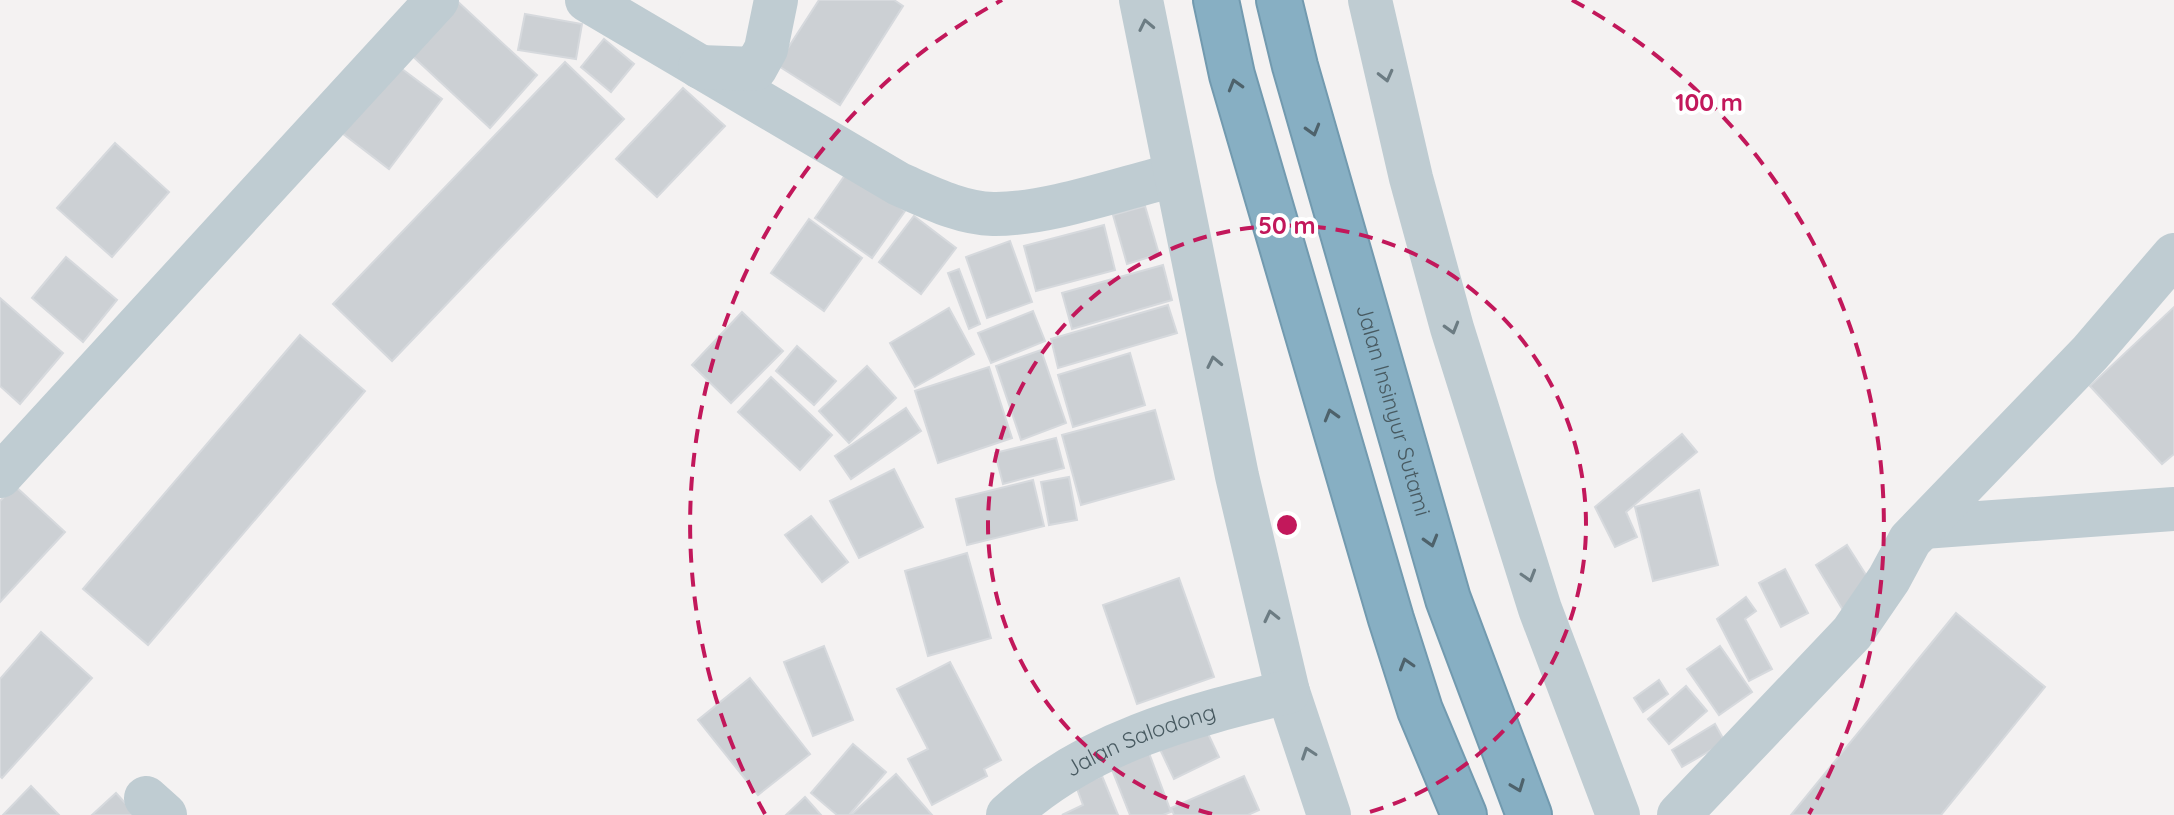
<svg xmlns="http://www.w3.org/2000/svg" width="2174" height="815" viewBox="0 0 2174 815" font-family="Quicksand,sans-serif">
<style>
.building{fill:#ccd0d4;stroke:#d6d9dd;stroke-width:2}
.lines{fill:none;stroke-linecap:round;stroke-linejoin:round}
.highway-casing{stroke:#729aaf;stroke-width:48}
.minor{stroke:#bfccd2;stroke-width:44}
.highway{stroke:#87afc3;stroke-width:44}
.oneway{stroke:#6c7c83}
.oneway2{stroke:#4e626b}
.ring{fill:none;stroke:#c2185b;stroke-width:4;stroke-dasharray:14 10}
.labels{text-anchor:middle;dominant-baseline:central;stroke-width:8;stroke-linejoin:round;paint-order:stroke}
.street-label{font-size:22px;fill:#485a61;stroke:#fff}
.centre{fill:#c2185b;stroke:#fff;stroke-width:4}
.ring-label{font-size:24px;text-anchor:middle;font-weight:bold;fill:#c2185b;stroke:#fff;stroke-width:8;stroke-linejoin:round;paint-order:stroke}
</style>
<rect width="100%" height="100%" fill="#f4f2f2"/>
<g class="building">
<polygon points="456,0 537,75 490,128 407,51"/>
<polygon points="819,0 894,0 903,6 840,105 777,65"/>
<polygon points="525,14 582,24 576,59 518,50"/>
<polygon points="604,39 634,64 611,92 581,67"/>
<polygon points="565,62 624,119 392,361 333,304"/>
<polygon points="394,63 442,99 389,169 342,133"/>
<polygon points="683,88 725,126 657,197 616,159"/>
<polygon points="115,143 169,192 112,257 57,208"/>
<polygon points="848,171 905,211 872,258 815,218"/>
<polygon points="1145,206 1159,254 1127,264 1113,215"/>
<polygon points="914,216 956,248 921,294 879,262"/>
<polygon points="809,219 862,258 824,311 771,273"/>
<polygon points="1104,225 1115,270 1036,291 1024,246"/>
<polygon points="1010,241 1032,302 987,318 966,257"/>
<polygon points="66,257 117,300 83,342 32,298"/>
<polygon points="1163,265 1172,300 1072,329 1062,293"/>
<polygon points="959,269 980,324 969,329 948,273"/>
<polygon points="0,298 63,353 20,404 0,386"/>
<polygon points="1168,305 1177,333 1058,368 1051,339"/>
<polygon points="2174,307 2174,454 2162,464 2090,386"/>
<polygon points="949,308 974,354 915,387 890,343"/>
<polygon points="1033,311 1045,341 991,363 978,333"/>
<polygon points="742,312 783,351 731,403 692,365"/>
<polygon points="300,335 365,391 148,645 83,589"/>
<polygon points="797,346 836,381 814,405 776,371"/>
<polygon points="1041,350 1066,423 1021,440 996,366"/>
<polygon points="1130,353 1145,405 1073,427 1058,375"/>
<polygon points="867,366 896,398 849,443 819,411"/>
<polygon points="989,367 1012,438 938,463 915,391"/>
<polygon points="771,377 832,435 800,470 738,412"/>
<polygon points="906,408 921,431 851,479 835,456"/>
<polygon points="1155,410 1174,479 1081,505 1062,435"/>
<polygon points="1682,434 1697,452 1626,512 1637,537 1615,547 1595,507"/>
<polygon points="1056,438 1064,468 1003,484 995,453"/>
<polygon points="894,469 923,527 859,558 830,501"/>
<polygon points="1069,477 1077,520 1049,525 1041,482"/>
<polygon points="1033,480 1044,526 967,545 956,499"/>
<polygon points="15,486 65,532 0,602 0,501"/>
<polygon points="1699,490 1718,565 1653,581 1635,507"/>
<polygon points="811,516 848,562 822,582 785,535"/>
<polygon points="1847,545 1875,589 1843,610 1816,565"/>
<polygon points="967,553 991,638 928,656 905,571"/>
<polygon points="1785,569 1808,613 1781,627 1759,583"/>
<polygon points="1179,578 1214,677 1137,704 1103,605"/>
<polygon points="1746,597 1756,611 1745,619 1772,669 1749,681 1717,619"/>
<polygon points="1956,613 2045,687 1941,815 1791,815"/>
<polygon points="41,632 92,678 2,778 0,776 0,679"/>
<polygon points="824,646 853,720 813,736 784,662"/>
<polygon points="1720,646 1752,692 1719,715 1687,669"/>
<polygon points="950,662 1001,760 984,769 987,776 932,805 908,759 928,749 897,689"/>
<polygon points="750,678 810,754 758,795 698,720"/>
<polygon points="1659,680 1668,694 1643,712 1634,698"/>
<polygon points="1686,686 1707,711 1669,744 1648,719"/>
<polygon points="1203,723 1219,757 1174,779 1158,745"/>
<polygon points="1715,724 1725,742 1682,767 1672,750"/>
<polygon points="853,744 886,772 849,815 837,815 811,793"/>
<polygon points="1149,753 1171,812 1163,815 1130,815 1111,767"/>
<polygon points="896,774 932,815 851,815"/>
<polygon points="1102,776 1118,815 1062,815 1083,805 1076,786"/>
<polygon points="1244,776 1259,810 1248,815 1174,815 1171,808"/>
<polygon points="31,786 59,815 3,815"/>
<polygon points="116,793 136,815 92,815"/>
<polygon points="805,797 821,815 786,815"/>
</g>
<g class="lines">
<defs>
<g id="highway">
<polyline points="1216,0 1232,75 1391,619 1420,710 1464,815"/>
<path id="s2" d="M1279 0 1295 66 1448 599 1529 815"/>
</g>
</defs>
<use href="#highway" class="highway-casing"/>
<g class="minor">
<path d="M587 0 899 184C929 197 960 213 993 214 1046 215 1122 188 1175 175"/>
<polyline points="1141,0 1237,476 1288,692 1329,815"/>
<polyline points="1370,0 1411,178 1452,328 1540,609 1618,815"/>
<polyline points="700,67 755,69 766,49 776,0"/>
<polyline points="0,476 437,0"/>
<polyline points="1923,527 2174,509"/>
<polyline points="146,798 165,815"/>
<path id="s1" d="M1008 815C1087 742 1186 717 1288 692"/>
<polyline points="1679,815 1852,633 1889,579 1910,540 2090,353 2174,255"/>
</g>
<use href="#highway" class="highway"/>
</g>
<defs><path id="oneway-chevron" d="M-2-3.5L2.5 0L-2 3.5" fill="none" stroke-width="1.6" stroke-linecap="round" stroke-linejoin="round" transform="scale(2)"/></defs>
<g class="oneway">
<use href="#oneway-chevron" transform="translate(1146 25) rotate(-102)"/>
<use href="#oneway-chevron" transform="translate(1386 76) rotate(76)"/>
<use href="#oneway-chevron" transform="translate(1452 328) rotate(74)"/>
<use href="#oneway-chevron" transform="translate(1214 362) rotate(-102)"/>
<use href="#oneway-chevron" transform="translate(1529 576) rotate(73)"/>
<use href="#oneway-chevron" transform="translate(1271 616) rotate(-103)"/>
<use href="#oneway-chevron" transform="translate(1308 753) rotate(-109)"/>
</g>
<g class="oneway2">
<use href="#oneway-chevron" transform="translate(1235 85) rotate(-106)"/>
<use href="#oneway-chevron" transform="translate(1313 130) rotate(74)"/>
<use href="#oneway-chevron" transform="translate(1331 415) rotate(-106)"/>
<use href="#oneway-chevron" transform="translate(1431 541) rotate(74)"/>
<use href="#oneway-chevron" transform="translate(1406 664) rotate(-107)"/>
<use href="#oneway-chevron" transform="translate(1518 786) rotate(69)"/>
</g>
<g class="ring">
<path d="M1212 814A299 299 0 1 1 1362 814"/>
<path d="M765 814A597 597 0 0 1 1002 0M1572 0A597 597 0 0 1 1809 814"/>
</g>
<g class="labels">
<g class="street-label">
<text stroke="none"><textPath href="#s2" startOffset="426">Jalan Insinyur Sutami</textPath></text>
<text stroke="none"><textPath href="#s1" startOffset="154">Jalan Salodong</textPath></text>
</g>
</g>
<circle cx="1287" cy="525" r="12" class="centre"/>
<g class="ring-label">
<text x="1709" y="111">100 m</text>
<text x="1287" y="234">50 m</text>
</g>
</svg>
